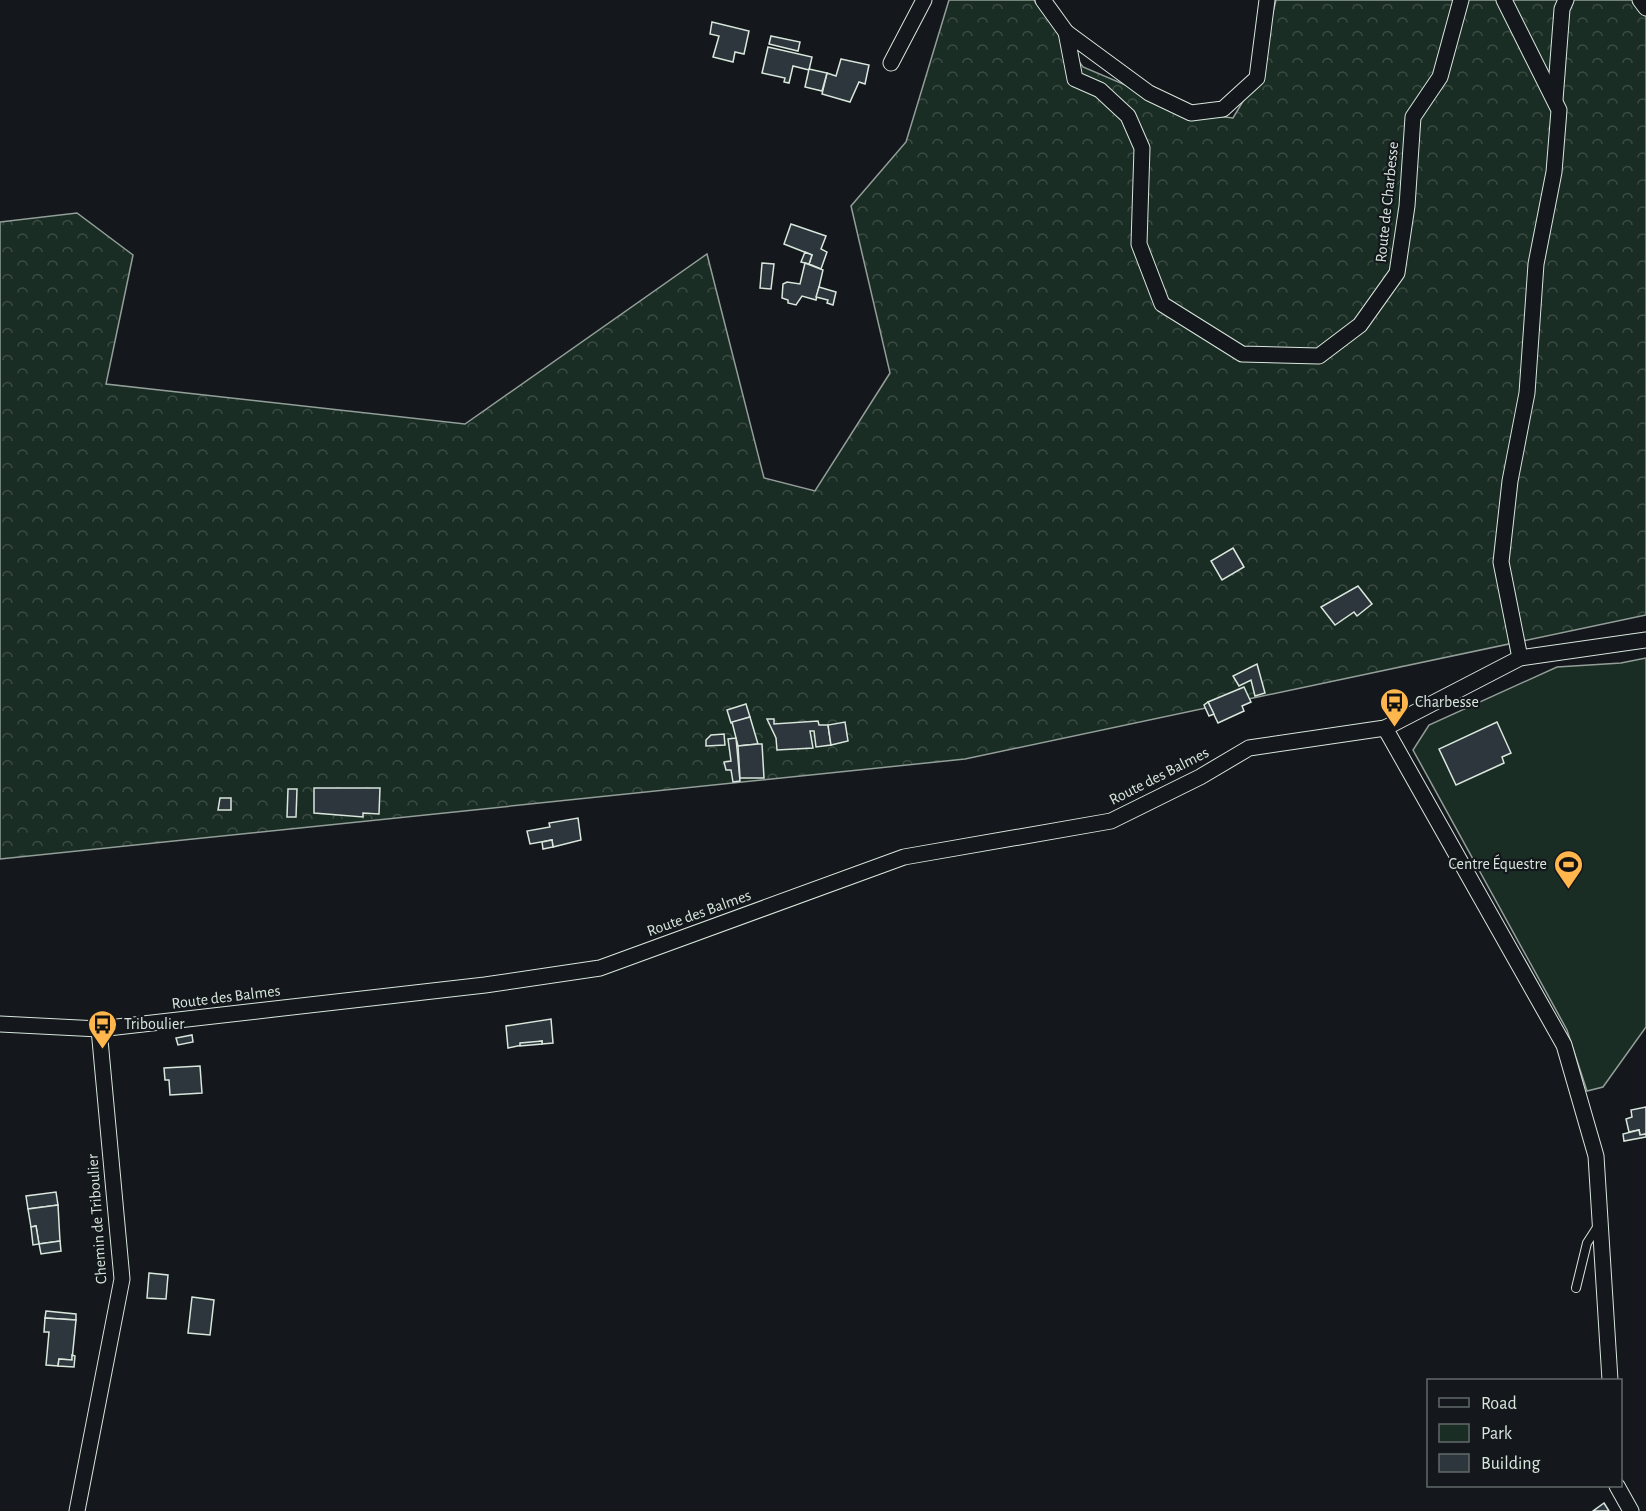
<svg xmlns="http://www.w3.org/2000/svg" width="1646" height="1511" viewBox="0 0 1646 1511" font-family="'Alegreya Sans',sans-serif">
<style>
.forest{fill:url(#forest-crowns);stroke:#939e99;stroke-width:1.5}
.park{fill:#1a2d24;stroke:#939e99;stroke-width:1.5}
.building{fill:#2c363c;stroke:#d8e6dc;stroke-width:1.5}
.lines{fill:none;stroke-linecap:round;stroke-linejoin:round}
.lane-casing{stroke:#d8e6dc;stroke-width:10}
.street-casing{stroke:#d8e6dc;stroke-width:17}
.lane{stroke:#14181c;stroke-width:8}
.street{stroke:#14181c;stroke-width:15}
.labels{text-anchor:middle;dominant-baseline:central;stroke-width:4.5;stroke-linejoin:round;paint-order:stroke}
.street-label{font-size:16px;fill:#d8e6dc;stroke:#14181c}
.poi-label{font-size:16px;fill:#d8e6dc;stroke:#14181c;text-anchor:start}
</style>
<defs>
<pattern id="forest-crowns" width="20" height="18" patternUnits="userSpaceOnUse" patternTransform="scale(1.5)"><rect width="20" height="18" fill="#1a2d24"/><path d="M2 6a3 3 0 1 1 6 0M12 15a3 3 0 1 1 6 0" fill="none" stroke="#3b4b43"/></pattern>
</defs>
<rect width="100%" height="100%" fill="#14181c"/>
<polygon class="forest" points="949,0 1034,0 1083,67 1191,113 1233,118 1257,78 1276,0 1646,0 1646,615 965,759 0,859 0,222 77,213 133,255 106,384 465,424 707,254 764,478 815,491 890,373 851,206 906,142"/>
<polygon class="park" points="1646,658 1646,1027 1603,1087 1587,1091 1567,1030 1413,750 1429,725 1557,667 1621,663"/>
<g class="building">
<polygon points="712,22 749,31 744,54 735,52 733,62 713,57 719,36 710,34"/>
<polygon points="771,36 800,42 798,51 769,44"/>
<polygon points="768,47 812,57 809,70 793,66 789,83 784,82 785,78 762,73"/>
<polygon points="841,59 869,65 865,84 859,82 850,102 822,94 827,73 836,76"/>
<polygon points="809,69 827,73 822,91 805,87"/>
<polygon points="791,224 826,236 821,249 827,252 821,269 809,264 812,255 784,244"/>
<polygon points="805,252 812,255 809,264 801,262"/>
<polygon points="762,263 774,264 771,289 760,288"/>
<polygon points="805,263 823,270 816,300 802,296 796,305 788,303 788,300 782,298 783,284 787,282 800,284"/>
<polygon points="819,287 836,292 833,305 827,303 828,300 816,297"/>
<polygon points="1233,548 1244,567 1222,580 1211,561"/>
<polygon points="1358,586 1372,604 1357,616 1354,612 1335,625 1321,607"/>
<polygon points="1257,664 1265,693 1255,696 1251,680 1239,686 1233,676"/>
<polygon points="1244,687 1251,702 1242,706 1244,711 1218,723 1208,702"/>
<polygon points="1208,702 1214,714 1209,716 1204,705"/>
<polygon points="746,704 750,717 731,723 727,710"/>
<polygon points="750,717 758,744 738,746 732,722"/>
<polygon points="767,719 774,719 774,724 818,721 819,725 828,725 831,745 816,747 814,731 810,731 813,748 777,750 776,738"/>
<polygon points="845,722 848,741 831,745 828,725"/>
<polygon points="1497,722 1511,753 1502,757 1504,763 1456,785 1439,749"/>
<polygon points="724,734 725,745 706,746 706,740 711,735"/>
<polygon points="736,738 740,781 733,782 731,770 726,770 724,762 731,761 728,739"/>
<polygon points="758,744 762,744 764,778 740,778 738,746"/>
<polygon points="314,788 380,788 379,814 363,813 363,817 314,813"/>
<polygon points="288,789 297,789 296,817 287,817"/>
<polygon points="220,798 231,798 231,810 218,810"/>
<polygon points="578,818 581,840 553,847 552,840 530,844 527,831 550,827 549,823"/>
<polygon points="552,840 553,847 543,849 542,842"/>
<polygon points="551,1019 553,1043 542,1044 542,1041 508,1048 506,1026"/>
<polygon points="192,1035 193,1042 178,1045 176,1038"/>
<polygon points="542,1041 542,1044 520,1046 520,1043"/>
<polygon points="200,1066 202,1093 170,1095 169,1080 165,1080 164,1068"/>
<polygon points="1646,1107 1646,1134 1640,1135 1639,1130 1629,1132 1626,1119 1632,1117 1631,1110"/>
<polygon points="1639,1130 1640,1135 1646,1134 1646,1137 1624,1141 1623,1134"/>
<polygon points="56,1192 58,1205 28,1209 26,1196"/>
<polygon points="58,1205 60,1241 39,1244 36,1226 31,1227 28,1209"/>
<polygon points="36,1226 39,1244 33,1245 31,1227"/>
<polygon points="60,1241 61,1251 41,1254 39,1244"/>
<polygon points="149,1273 168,1275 166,1299 147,1298"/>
<polygon points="192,1297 214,1300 210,1335 188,1333"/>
<polygon points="46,1311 76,1314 76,1320 45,1318"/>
<polygon points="45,1318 76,1320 72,1360 59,1359 58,1366 46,1365 49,1332 44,1332"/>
<polygon points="72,1355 75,1356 74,1367 58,1366 59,1359 72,1360"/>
<polygon points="1604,1503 1609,1511 1593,1511"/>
</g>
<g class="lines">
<defs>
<polyline id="lane" points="1576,1288 1587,1243 1598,1226"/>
<g id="street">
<polyline points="1043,0 1066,32"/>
<polyline points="1267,0 1257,78 1223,109 1191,113 1149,93 1066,32 1075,79 1100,90 1128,116 1142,148 1139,244 1162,304 1242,354 1319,356 1360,325 1397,273 1407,206 1413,117 1440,77 1461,0"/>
<polyline points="1504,0 1559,110 1554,172 1536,264 1527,393 1510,481 1501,562 1520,658"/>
<polyline points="1640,0 1646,8"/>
<polyline points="891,63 924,0"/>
<polyline points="1555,100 1562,9 1566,0"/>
<polyline points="1385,728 1564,1045 1596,1156 1610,1380"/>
<polyline points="0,1024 99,1029 485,985 600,968 904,857 1111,821 1200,777 1249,748 1385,728 1520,658 1646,640"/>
<polyline points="1617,1486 1631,1511"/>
<polyline points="77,1511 122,1279 99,1029"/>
</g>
</defs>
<use href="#lane" class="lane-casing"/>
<use href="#street" class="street-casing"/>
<use href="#lane" class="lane"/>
<use href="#street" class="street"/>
</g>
<defs>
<symbol id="bus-pin" viewBox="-11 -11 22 30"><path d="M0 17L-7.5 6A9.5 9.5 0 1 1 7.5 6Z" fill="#ffb74d" stroke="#14181c"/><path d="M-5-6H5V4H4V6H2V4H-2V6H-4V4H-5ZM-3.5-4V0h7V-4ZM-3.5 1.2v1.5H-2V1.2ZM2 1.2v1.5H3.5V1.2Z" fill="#111"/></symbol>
<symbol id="stadium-pin" viewBox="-11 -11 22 30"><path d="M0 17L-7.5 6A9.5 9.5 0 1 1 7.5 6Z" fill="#ffb74d" stroke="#14181c"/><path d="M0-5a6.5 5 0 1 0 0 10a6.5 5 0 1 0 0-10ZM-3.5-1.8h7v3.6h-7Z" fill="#111"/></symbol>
</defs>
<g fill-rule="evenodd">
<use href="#bus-pin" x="1378" y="686" width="33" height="45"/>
<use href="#stadium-pin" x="1552" y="848" width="33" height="45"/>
<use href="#bus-pin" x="86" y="1008" width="33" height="45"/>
</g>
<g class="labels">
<g class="street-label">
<text transform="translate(1387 202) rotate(-84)">Route de Charbesse</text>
<text transform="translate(1159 776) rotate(-27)">Route des Balmes</text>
<text transform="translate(699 913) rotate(-20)">Route des Balmes</text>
<text transform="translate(226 997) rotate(-7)">Route des Balmes</text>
<text transform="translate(97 1219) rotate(-94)">Chemin de Triboulier</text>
</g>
<g class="poi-label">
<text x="1415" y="702">Charbesse</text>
<text x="1547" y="864" text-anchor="end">Centre Équestre</text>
<text x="124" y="1024">Triboulier</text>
</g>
</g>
<rect x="1427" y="1379" width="195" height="108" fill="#14181c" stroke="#626a69" stroke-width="1.5"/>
<rect x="1439" y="1398" width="30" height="9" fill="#14181c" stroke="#626a69" stroke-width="1.5"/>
<text x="1481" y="1409" font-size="18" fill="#d8e6dc">Road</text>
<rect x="1439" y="1424" width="30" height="18" fill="#1a2d24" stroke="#626a69" stroke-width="1.5"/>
<text x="1481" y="1439" font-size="18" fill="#d8e6dc">Park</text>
<rect x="1439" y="1454" width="30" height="18" fill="#2c363c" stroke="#626a69" stroke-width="1.5"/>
<text x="1481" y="1469" font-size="18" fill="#d8e6dc">Building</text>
</svg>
